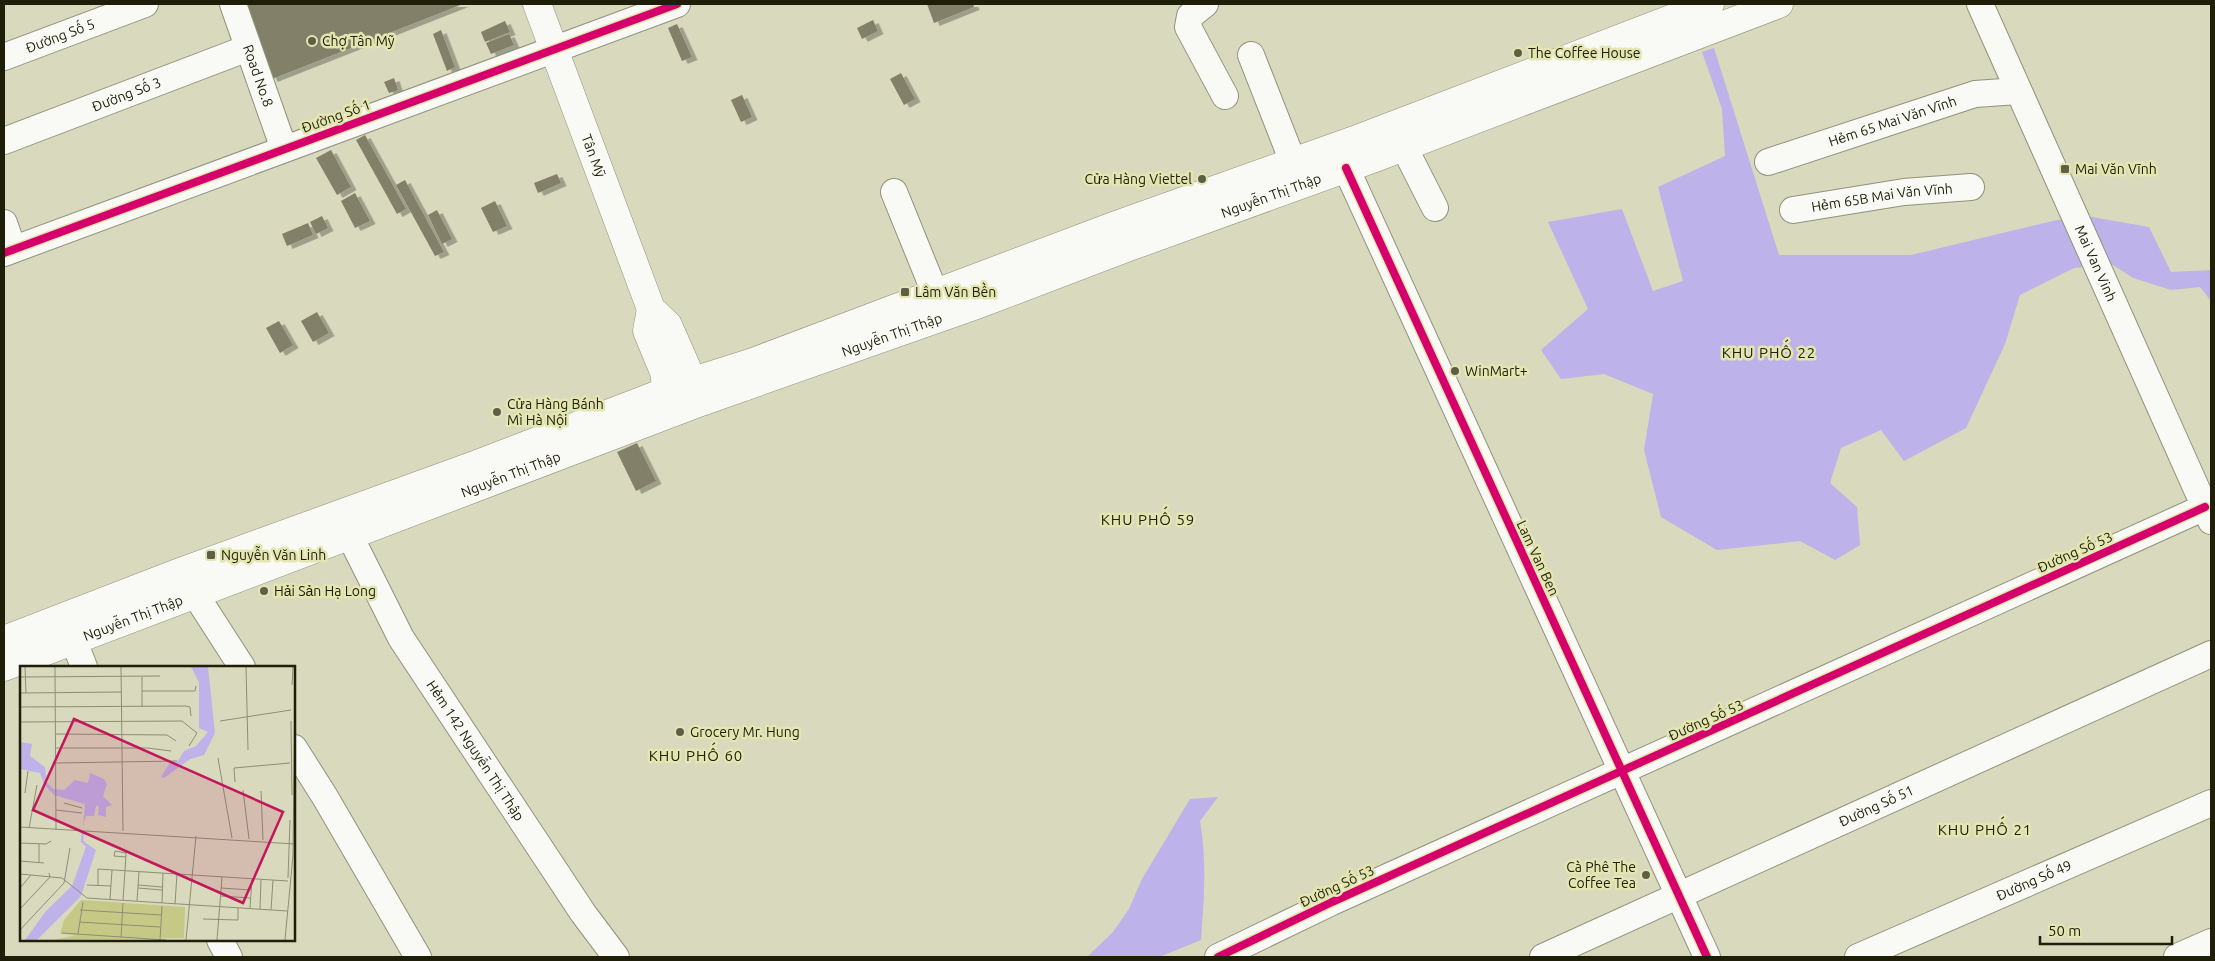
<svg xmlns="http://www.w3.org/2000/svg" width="2215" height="961" viewBox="0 0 2215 961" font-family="Ubuntu,sans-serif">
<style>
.water{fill:#bdb2e9}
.building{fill:#838069;filter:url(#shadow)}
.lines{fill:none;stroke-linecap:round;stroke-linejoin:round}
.minor-casing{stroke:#91927c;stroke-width:28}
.major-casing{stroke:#91927c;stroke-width:29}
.minor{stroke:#f9f9f5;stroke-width:26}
.major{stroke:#f9f9f5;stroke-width:28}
.cycleway-casing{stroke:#e3e6b0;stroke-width:11}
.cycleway{stroke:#d6006c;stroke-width:8}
.poi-dot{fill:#5f5f48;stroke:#e3e6b0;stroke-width:2}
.labels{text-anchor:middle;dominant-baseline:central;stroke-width:5;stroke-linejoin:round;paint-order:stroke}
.street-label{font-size:14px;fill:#1e1e09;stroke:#e3e6b0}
.poi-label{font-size:14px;fill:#1e1e09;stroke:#e3e6b0;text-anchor:start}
.neighbourhood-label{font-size:15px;letter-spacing:1px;fill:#1e1e09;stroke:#e3e6b0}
.inset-river{fill:none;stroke:#bdb2e9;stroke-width:2.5}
.inset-road{fill:none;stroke:#8e8e75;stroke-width:1}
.view{fill:#c2185b;fill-opacity:0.15;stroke:#c2185b;stroke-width:2.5}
.inset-edge{fill:none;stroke:#1e1e09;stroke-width:2.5}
</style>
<defs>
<filter id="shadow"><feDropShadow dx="5.5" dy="3" stdDeviation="0" flood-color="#0004"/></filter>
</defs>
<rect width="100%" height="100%" fill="#d8d9bd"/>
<g class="water">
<polygon points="1714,48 1779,255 1911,255 2057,220 2092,217 2149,227 2171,272 2211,270 2211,301 2200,287 2171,290 2133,278 2113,265 2074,268 2020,295 2005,344 1966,428 1904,461 1881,430 1841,448 1830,483 1857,507 1860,545 1835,560 1800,541 1717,550 1661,517 1644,450 1653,394 1604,374 1561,379 1541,350 1588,309 1548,222 1622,209 1653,291 1683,281 1658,187 1725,156 1722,109 1702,52"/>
<path d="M1218 797 1200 821C1207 861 1204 900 1201 940L1159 957H1087L1113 932 1129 909 1142 879 1190 799Z"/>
</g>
<g class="building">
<polygon points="242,4 463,4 272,79"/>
<polygon points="927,4 973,4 974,7 934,23"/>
<polygon points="873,20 878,31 862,39 857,28"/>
<polygon points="505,21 510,32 485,42 481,32"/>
<polygon points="677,24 692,57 682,61 668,28"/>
<polygon points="441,30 455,67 447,71 433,34"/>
<polygon points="509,34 514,45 491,54 486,43"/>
<polygon points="901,73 915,99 904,105 890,79"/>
<polygon points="394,78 398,90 389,93 384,82"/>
<polygon points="742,95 752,117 741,122 731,100"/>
<polygon points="365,135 406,209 397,214 356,140"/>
<polygon points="331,150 351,187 337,195 316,158"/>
<polygon points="557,174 561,183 538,193 534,183"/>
<polygon points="405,180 444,252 435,256 396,185"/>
<polygon points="355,193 370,221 355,228 341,201"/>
<polygon points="495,201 507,226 493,232 481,208"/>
<polygon points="437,210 452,239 442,244 428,215"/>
<polygon points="322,216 328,228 316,234 310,222"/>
<polygon points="308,223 313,235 287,246 282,234"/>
<polygon points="317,312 329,333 313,342 301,321"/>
<polygon points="279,321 293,345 280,353 266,328"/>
<polygon points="637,443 656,481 636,491 617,452"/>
</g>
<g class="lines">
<defs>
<g id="minor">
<path id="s1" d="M233 4 284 149"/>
<polyline points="1205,4 1190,16 1188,27 1225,96"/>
<path id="s2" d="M1980 4 2211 521"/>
<polyline points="1251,55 1293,162"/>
<path id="s3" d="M4 57 145 4"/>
<path id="s4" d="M4 141 248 48"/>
<polyline points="1404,147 1435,208"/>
<path id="s5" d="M1768 162 1975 94 2018 91"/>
<polyline points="1346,168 1707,957"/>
<polyline points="894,192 935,293"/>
<path id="s6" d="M1793 210 1904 192 1971 187"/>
<polyline points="4,223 13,249"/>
<polyline points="4,253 677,4"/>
<path id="s7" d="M350 536 401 638 583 913 616 957"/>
<polyline points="195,594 242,667"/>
<polyline points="74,641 84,667"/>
<polyline points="294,748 325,797 418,957"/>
<polyline points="220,940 229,957"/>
<polyline points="1218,957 1332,902 2205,507"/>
<path id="s8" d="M1543 957 2211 654"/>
<path id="s9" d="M1858 957 2211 803"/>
<polyline points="2177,957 2211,942"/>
</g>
<g id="major">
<path id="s10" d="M537 4 651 309 668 325 700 398"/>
<polyline points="651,309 647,331 664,372 667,391 673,407"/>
<polyline points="4,640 180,572 475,465 693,381 753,362 1116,225 1352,141 1710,4"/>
<path id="s11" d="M4 667 701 402 979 304 1129 247 1372 159 1779 4"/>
</g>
</defs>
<use href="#minor" class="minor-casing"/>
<use href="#major" class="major-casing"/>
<use href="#minor" class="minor"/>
<use href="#major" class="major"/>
<defs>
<g id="cycleway">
<polyline points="1346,168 1707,957"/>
<polyline points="4,253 677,4"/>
<polyline points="1218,957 1332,902 2205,507"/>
</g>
</defs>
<use href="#cycleway" class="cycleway-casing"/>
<use href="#cycleway" class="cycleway"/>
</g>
<g class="poi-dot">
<circle cx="312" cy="41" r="5"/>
<circle cx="1518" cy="53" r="5"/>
<rect x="2060" y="164" width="10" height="10" rx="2.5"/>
<circle cx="1202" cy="179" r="5"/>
<rect x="900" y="287" width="10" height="10" rx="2.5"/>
<circle cx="1455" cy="371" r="5"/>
<circle cx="497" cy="412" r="5"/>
<rect x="206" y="550" width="10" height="10" rx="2.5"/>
<circle cx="264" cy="591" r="5"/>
<circle cx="680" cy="732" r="5"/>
<circle cx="1646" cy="875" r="5"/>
</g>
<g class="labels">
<g class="street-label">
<text stroke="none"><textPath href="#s3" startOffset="60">Đường Số 5</textPath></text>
<text stroke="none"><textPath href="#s1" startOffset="76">Road No.8</textPath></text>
<text stroke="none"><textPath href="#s4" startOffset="131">Đường Số 3</textPath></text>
<text transform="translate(336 116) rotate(-20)">Đường Số 1</text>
<text stroke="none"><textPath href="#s5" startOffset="131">Hẻm 65 Mai Văn Vĩnh</textPath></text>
<text stroke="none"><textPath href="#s10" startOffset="162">Tân Mỹ</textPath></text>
<text stroke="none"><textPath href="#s11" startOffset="1352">Nguyễn Thị Thập</textPath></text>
<text stroke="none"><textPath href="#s6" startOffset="90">Hẻm 65B Mai Văn Vĩnh</textPath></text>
<text stroke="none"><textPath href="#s2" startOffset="284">Mai Van Vinh</textPath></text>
<text stroke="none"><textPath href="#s11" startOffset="948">Nguyễn Thị Thập</textPath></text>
<text stroke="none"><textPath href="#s11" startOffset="542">Nguyễn Thị Thập</textPath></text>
<text transform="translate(2075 552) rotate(-24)">Đường Số 53</text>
<text transform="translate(1538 558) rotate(65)">Lam Van Ben</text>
<text stroke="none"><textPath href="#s11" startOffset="138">Nguyễn Thị Thập</textPath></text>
<text transform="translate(1706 720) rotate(-24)">Đường Số 53</text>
<text stroke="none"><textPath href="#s7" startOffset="249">Hẻm 142 Nguyễn Thị Thập</textPath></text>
<text stroke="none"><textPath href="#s8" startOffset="366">Đường Số 51</textPath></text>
<text stroke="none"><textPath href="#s9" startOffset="192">Đường Số 49</textPath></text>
<text transform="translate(1337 886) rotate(-25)">Đường Số 53</text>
</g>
<g class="poi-label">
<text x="322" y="41">Chợ Tân Mỹ</text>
<text x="1528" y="53">The Coffee House</text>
<text x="2075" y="169">Mai Văn Vĩnh</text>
<text x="1192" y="179" text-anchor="end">Cửa Hàng Viettel</text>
<text x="915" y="292">Lâm Văn Bền</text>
<text x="1465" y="371">WinMart+</text>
<text x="507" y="404">Cửa Hàng Bánh<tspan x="507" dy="16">Mì Hà Nội</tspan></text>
<text x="221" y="555">Nguyễn Văn Linh</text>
<text x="274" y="591">Hải Sản Hạ Long</text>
<text x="690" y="732">Grocery Mr. Hung</text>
<text x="1636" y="867" text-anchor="end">Cà Phê The<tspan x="1636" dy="16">Coffee Tea</tspan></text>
</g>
<g class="neighbourhood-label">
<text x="1769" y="352">KHU PHỐ 22</text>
<text x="1148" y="519">KHU PHỐ 59</text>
<text x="696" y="755">KHU PHỐ 60</text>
<text x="1985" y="829">KHU PHỐ 21</text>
</g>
</g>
<g transform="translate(20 666)">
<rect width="275" height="275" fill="#d8d9bd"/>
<path d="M61 234 165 241 164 272 35 274 56 269 40 268 44 254Z" fill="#c6c985"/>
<path d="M171 1H188L195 67 184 89 170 93 144 112 141 111 149 98 158 95 164 85 176 80 188 66 179 62V16ZM0 76 12 78 10 90 25 101 27 117 34 123 44 124 55 114 68 117 70 107 84 113 87 118 83 130 92 139 86 141V151L78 149 79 140H76L74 150H66L63 160 65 138 34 129 24 118 20 107 0 103ZM67 178 76 184 61 230 17 274H5L26 245 52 220Z" fill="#bdb2e9"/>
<path class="inset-river" d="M63 166 62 175 67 180"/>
<path class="inset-road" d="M5 1 6 27M35 1 36 164M101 1 103 165M226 1 228 84M0 11 140 10M122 11V41M272 19 273 1M122 25H175L176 20M0 27 101 26M0 41 166 40 170 41 171 50M200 55 271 44M271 55 272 129M0 56 162 55 177 67 169 80M36 68 147 69 156 75M36 82H128L151 85M198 92 212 172M36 97 157 95M215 116 214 102 270 97M223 124 229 173M241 125 243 174M5 127 8 105M44 137 62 142M36 144 62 147M0 161 275 178M9 162 17 119M0 177 26 178 31 175M0 195 24 197M19 196V178M0 208 42 212 67 232 267 245M268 212 270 154M67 219 91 220M78 219V203L268 215M118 219 142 221M0 222 11 209M118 222 142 224M201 222 231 224M201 230 230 232M90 233 92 204M103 234 105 205 106 187 95 185 94 190 106 191M117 235 119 206M142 237 143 207M155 238 157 208M230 242 232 213M0 243 30 211 29 207M240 243 241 214M60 244 141 249M251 244 253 214M183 253 218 254V242M59 256 140 261M0 264 44 217 50 182M42 267 146 274M58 268 63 236M101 271 103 237M140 274 142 240M166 274 176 170M197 274 202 211M265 274 273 189 275 14"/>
<path class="view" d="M54 53 263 146 223 237 13 144Z"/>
<rect width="275" height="275" class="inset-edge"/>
</g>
<rect width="2215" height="961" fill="none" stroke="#1e1e09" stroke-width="10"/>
<path d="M2040 936v8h132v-8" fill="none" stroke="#1e1e09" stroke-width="2.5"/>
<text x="2048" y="936" font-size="15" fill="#1e1e09" stroke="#e3e6b0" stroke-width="4" paint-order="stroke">50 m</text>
</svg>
